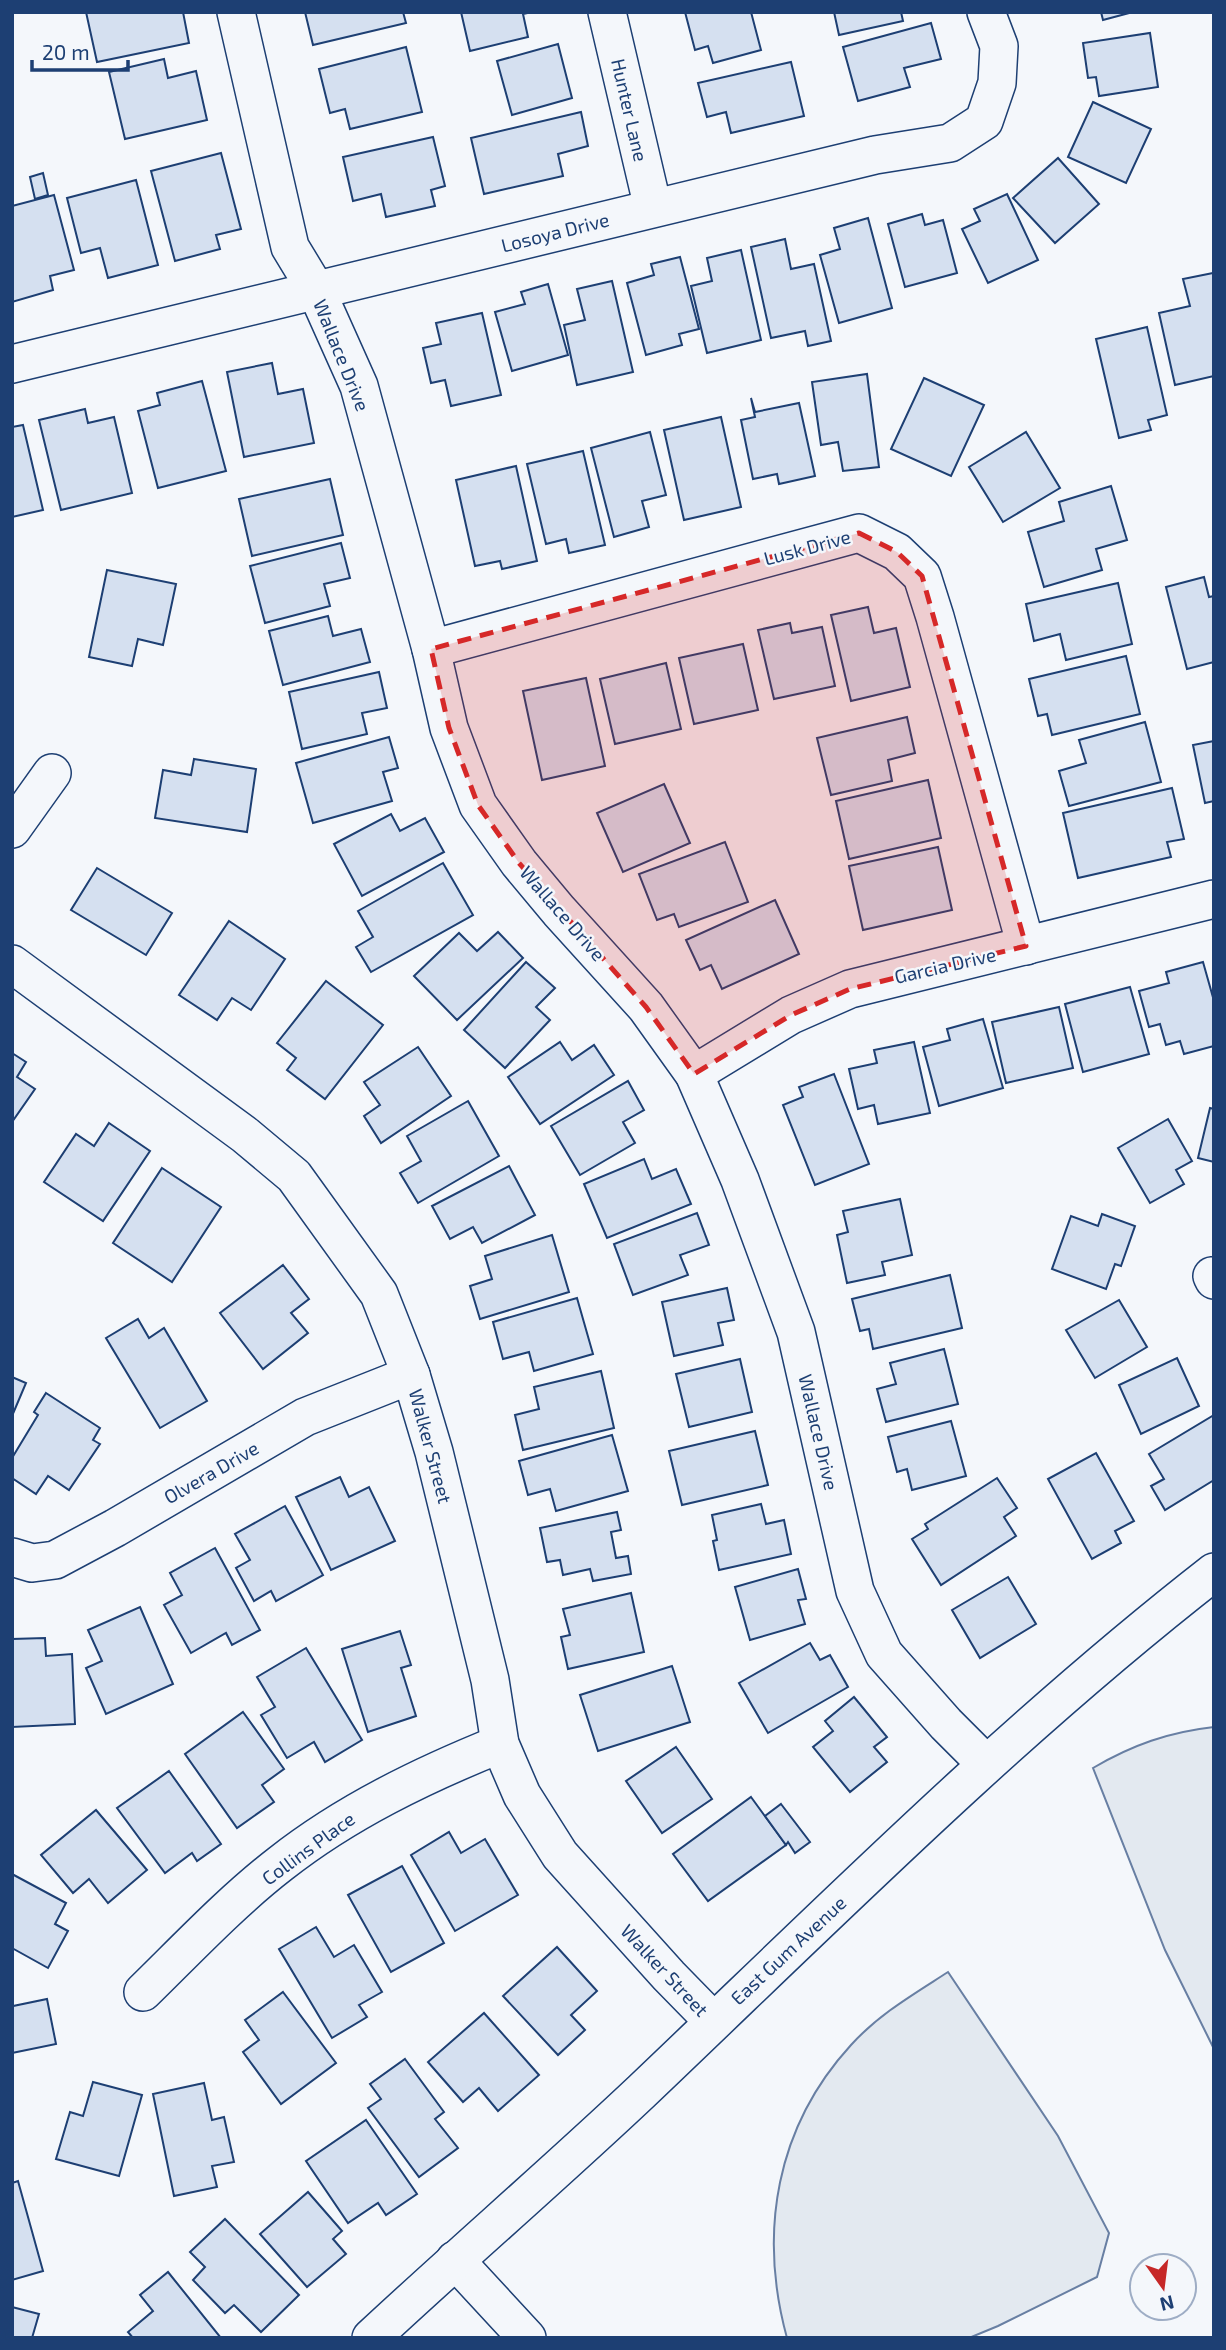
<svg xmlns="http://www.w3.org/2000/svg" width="1226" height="2350" viewBox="0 0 1226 2350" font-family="'Exo 2',sans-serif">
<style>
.green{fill:#e3e9f0;stroke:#687fa3;stroke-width:2}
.building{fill:#d5e0f0;stroke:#1d3f73;stroke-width:2}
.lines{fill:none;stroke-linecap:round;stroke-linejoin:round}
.minor-casing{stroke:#1d3f73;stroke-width:40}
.minor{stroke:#f4f7fb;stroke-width:37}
.marked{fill:#d62828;fill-opacity:0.2;stroke:#d62828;stroke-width:5;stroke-dasharray:14 9;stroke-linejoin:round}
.labels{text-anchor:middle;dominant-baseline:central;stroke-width:5;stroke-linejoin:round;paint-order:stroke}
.street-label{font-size:19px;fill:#1d3f73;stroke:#f4f7fb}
</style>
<rect width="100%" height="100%" fill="#f4f7fb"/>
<g class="green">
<path d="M1214 1727V2049L1165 1950 1093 1768C1132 1745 1169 1732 1214 1727Z"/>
<path d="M948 1972 1058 2136 1109 2233 1097 2277 998 2326 969 2338H787C758 2232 776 2127 851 2045 879 2014 914 1994 948 1972Z"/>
</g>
<g class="building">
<polygon points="86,12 183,12 189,43 97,62"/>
<polygon points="305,12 403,12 406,23 313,45"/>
<polygon points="461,12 532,12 523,14 528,37 470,51"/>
<polygon points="685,12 751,12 761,50 713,63 708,46 695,50"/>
<polygon points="834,12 901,12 903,21 839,35"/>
<polygon points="1101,12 1133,12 1103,20"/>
<polygon points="931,23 941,59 904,68 910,87 858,101 843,47"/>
<polygon points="1150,33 1158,87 1099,96 1096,77 1088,78 1083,43"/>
<polygon points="558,44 572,98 512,115 497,61"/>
<polygon points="406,47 422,112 350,129 345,109 330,113 319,69"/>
<polygon points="164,59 168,78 196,71 207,120 125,139 109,72"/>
<polygon points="791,62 804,116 731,133 726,112 707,117 698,83"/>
<polygon points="1093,102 1151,129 1126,183 1068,157"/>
<polygon points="581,112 588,146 558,154 563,176 484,194 471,138"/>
<polygon points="433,137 445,186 431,190 435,206 386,217 381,194 353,201 343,157"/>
<polygon points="221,153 241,229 216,235 220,249 175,261 151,171"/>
<polygon points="1058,158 1099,204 1055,243 1013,198"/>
<polygon points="43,173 48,195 35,199 30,177"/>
<polygon points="136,180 158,265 108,278 100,248 81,253 67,198"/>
<polygon points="1007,194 1038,260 988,283 962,229 980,221 974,209"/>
<polygon points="54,195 74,270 50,276 53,290 12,302 12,206"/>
<polygon points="922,214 925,225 943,220 957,273 905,287 888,224"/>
<polygon points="868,218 892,308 839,323 820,255 840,249 834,228"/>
<polygon points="785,239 791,269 814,264 831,341 808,346 805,331 771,338 751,247"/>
<polygon points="741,250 761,340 707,353 691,286 712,281 707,258"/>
<polygon points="680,257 699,329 679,334 682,345 646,355 627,283 654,275 651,264"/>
<polygon points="1213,273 1214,376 1175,385 1159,313 1190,306 1183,279"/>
<polygon points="612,281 633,372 577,385 564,325 585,320 577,289"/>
<polygon points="548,284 568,355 512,371 495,312 525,304 521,292"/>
<polygon points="482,313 501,395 451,406 445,380 431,383 423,348 441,344 436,323"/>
<polygon points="1147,327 1167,415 1148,420 1151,430 1119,438 1096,339"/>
<polygon points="272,363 278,394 303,389 314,443 244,457 227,372"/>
<polygon points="867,374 879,467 843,471 838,442 821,445 812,382"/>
<polygon points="924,378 984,405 951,476 891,449"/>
<polygon points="202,381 226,471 158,488 138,411 160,405 157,393"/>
<polygon points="751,398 755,412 799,403 815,476 779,484 777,474 753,479 741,420 755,417"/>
<polygon points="85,409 88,423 114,417 132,493 61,510 39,420"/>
<polygon points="721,417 741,507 684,520 664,430"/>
<polygon points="23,425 43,510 12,517 12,427"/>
<polygon points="650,432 666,495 642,501 649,527 614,537 591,448"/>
<polygon points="1026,432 1060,488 1003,522 969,467"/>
<polygon points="583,451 605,545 569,553 566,539 546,544 527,464"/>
<polygon points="516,466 537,561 502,569 500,561 475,566 456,480"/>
<polygon points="330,479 343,535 252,556 239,499"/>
<polygon points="1111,486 1127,540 1096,549 1102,570 1044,587 1028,532 1064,521 1059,502"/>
<polygon points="341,543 350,578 324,584 330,606 265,623 250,566"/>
<polygon points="107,570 176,584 163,645 138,639 132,666 89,657"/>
<polygon points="1204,577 1209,597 1214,596 1214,662 1187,669 1166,587"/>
<polygon points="1118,583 1132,644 1066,660 1060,634 1034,641 1026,604"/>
<polygon points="868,607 874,633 896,628 910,687 851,701 831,615"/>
<polygon points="328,616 333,636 361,629 370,662 283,685 269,631"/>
<polygon points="790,623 792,633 822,627 835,686 774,699 758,630"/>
<polygon points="743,644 758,710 694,724 679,658"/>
<polygon points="1126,656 1140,714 1052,735 1047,714 1038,716 1029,679"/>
<polygon points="666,663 681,729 615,744 600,679"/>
<polygon points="379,672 387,708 362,713 367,734 302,749 289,692"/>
<polygon points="586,678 605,766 542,780 523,691"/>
<polygon points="907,717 915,753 888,760 892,781 831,795 817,738"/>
<polygon points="1145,722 1161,782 1069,806 1059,771 1086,763 1079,740"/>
<polygon points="389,737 398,768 383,772 392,801 313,823 296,763"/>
<polygon points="1214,741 1214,801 1205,803 1193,745"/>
<polygon points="194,759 256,769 247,832 155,818 163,770 191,775"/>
<polygon points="928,780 941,838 849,859 836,801"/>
<polygon points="664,784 690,843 623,872 597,813"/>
<polygon points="1172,788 1184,839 1167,842 1171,857 1078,878 1063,813"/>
<polygon points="391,814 400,831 425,818 444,852 362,896 334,844"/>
<polygon points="725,842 748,902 679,927 674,914 657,920 639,874"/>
<polygon points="938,847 952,910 863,930 849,866"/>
<polygon points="443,863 473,915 371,972 356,947 373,937 358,911"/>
<polygon points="97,868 172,913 146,955 71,910"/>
<polygon points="775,900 799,954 722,989 711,965 700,970 686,940"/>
<polygon points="229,921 285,959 251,1010 232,998 217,1020 179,995"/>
<polygon points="498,932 523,958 457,1020 414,976 459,933 477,951"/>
<polygon points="526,962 555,988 536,1007 550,1020 505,1068 464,1030"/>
<polygon points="1203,962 1214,1001 1214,1046 1184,1054 1180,1041 1166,1045 1160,1024 1149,1027 1139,991 1169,983 1166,972"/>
<polygon points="326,981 383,1025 325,1099 287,1070 296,1058 277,1043"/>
<polygon points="1130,987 1149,1054 1083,1072 1065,1004"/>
<polygon points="1059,1007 1073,1068 1006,1083 992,1022"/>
<polygon points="983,1019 1003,1088 939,1106 923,1047 950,1040 947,1029"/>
<polygon points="560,1042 572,1060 594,1045 614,1075 540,1124 508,1077"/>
<polygon points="914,1042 930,1113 878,1124 874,1105 858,1109 849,1069 877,1063 874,1050"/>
<polygon points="418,1047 451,1096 381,1143 364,1116 380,1105 364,1082"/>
<polygon points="12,1053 26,1062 17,1077 35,1089 12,1122"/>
<polygon points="834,1074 869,1164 815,1185 783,1105 803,1097 799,1087"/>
<polygon points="628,1081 644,1110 623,1122 635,1143 580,1175 551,1126"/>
<polygon points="468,1101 499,1156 418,1203 400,1173 421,1161 407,1136"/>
<polygon points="1210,1108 1214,1109 1214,1162 1198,1158"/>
<polygon points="1168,1119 1192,1161 1176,1170 1184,1184 1150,1203 1118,1148"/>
<polygon points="109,1123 150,1151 103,1221 44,1182 76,1134 94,1146"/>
<polygon points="644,1159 652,1179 676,1169 691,1204 607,1238 584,1184"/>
<polygon points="509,1166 535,1215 482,1243 473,1227 450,1239 432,1206"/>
<polygon points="162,1168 221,1207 172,1282 113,1243"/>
<polygon points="900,1199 912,1255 882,1262 885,1275 847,1283 837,1235 848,1232 843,1211"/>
<polygon points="697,1213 709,1245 680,1255 688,1275 633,1295 614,1244"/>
<polygon points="1102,1214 1135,1226 1121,1266 1115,1264 1106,1289 1052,1269 1071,1216 1098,1226"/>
<polygon points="552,1235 569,1292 480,1319 470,1286 492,1279 485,1256"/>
<polygon points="283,1265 309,1299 291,1313 308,1333 263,1369 220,1313"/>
<polygon points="950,1275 962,1328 873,1349 869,1329 860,1331 852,1299"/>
<polygon points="727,1288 734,1320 718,1323 723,1345 674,1356 662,1302"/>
<polygon points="577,1298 593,1354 534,1371 529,1352 503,1359 493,1322"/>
<polygon points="1119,1300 1147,1347 1095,1378 1066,1330"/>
<polygon points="138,1319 149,1338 164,1328 207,1401 160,1428 106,1338"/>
<polygon points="944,1349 958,1404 886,1422 877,1389 896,1384 890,1363"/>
<polygon points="1177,1358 1199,1406 1141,1434 1119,1385"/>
<polygon points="740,1359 752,1412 689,1427 676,1374"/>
<polygon points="601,1371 614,1428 523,1450 515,1415 539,1409 534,1387"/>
<polygon points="12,1377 26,1383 12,1416"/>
<polygon points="46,1393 100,1428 93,1440 100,1444 69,1490 48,1476 36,1494 12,1478 12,1458 38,1415 34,1412"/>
<polygon points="1214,1415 1214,1480 1165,1510 1151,1486 1164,1479 1149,1454"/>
<polygon points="951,1421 966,1476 912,1490 907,1469 897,1472 888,1437"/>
<polygon points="755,1431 768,1485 682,1505 669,1451"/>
<polygon points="612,1435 628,1491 556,1511 550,1489 528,1495 519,1461"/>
<polygon points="1096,1453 1134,1521 1115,1531 1121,1543 1092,1559 1048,1479"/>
<polygon points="340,1477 349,1497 369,1487 395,1541 331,1570 296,1497"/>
<polygon points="997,1478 1017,1508 1004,1517 1016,1536 941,1585 912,1539 928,1529 925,1524"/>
<polygon points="761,1504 766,1524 784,1520 791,1554 719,1570 713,1541 717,1540 712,1515"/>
<polygon points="285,1506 323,1575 276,1601 271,1591 254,1601 236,1568 250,1560 235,1534"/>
<polygon points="617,1512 621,1530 611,1532 616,1558 628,1556 631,1574 593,1581 590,1569 563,1575 560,1560 547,1562 540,1528"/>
<polygon points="215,1548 260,1630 232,1645 226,1633 191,1653 164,1605 182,1595 170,1573"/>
<polygon points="798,1569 806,1599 798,1600 805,1624 750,1640 735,1587"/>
<polygon points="1008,1577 1036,1624 980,1658 952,1610"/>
<polygon points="631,1593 644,1652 568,1669 561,1637 570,1635 563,1609"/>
<polygon points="140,1607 173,1684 106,1714 86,1668 102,1661 88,1630"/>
<polygon points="400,1631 411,1665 401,1668 416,1716 368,1732 342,1649"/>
<polygon points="45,1638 46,1656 72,1654 75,1724 12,1727 12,1639"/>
<polygon points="810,1643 820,1660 830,1655 848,1687 768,1733 739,1683"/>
<polygon points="306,1648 362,1740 325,1762 314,1742 287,1758 261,1715 275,1707 257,1677"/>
<polygon points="672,1666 690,1722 598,1751 580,1695"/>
<polygon points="854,1697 887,1737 874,1747 887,1762 850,1792 813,1747 833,1731 825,1721"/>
<polygon points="243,1712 284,1769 262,1785 274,1802 237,1828 185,1754"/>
<polygon points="676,1747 712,1799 662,1833 626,1781"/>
<polygon points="169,1771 221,1844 197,1861 192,1853 165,1873 117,1808"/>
<polygon points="751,1797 786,1845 708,1901 673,1854"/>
<polygon points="781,1804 810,1842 795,1853 788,1842 786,1845 765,1816"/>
<polygon points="96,1810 147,1870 108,1903 89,1879 73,1893 41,1855"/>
<polygon points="449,1832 461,1853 485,1839 518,1895 455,1931 411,1855"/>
<polygon points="402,1866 444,1943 391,1972 348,1895"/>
<polygon points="12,1874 66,1903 55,1924 68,1931 48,1968 12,1948"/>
<polygon points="316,1927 334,1957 354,1945 382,1992 359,2005 367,2017 332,2038 279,1949"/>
<polygon points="557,1947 597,1991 571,2015 585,2030 558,2055 503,1996"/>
<polygon points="283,1992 336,2063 281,2104 243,2052 259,2040 245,2020"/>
<polygon points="47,1999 56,2044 12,2053 12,2003 13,2006"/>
<polygon points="484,2013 539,2075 498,2111 479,2088 463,2102 428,2062"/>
<polygon points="405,2059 444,2112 435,2119 458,2148 419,2177 368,2108 381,2099 370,2084"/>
<polygon points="93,2082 142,2095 119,2176 56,2159 70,2112 83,2116"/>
<polygon points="204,2083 212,2120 224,2117 234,2162 212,2166 217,2187 174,2196 153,2094"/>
<polygon points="366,2120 417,2194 386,2215 378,2203 348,2223 306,2161"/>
<polygon points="18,2181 43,2271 12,2280 12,2183"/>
<polygon points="308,2192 342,2231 333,2239 346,2254 307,2287 260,2234"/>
<polygon points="225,2219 299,2295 261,2332 234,2305 225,2313 193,2280 205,2267 190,2252"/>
<polygon points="168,2272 221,2338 133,2338 128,2332 153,2311 140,2295"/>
<polygon points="12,2307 39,2314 32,2338 12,2338"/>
</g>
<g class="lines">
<defs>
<g id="minor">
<polyline points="236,12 290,247 316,290 359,386 431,649 449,728 478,805 519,863 559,911 646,1007 694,1074 740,1180 796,1332 855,1591 884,1654 946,1724 986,1764"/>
<polyline points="607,12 653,208"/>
<polyline points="12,364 875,155 950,143 984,121 997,83 999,46 986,12"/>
<polyline points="431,649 859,533 897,552 922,576 935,617 1026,946"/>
<polyline points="12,829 52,773"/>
<polyline points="12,964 245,1135 294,1176 379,1294 411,1375 434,1452 490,1680 500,1744 522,1795 560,1855 669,1976 713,2021"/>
<polyline points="694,1074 791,1015 850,989 1214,899"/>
<polyline points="1212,1276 1214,1280"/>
<polyline points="12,1557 32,1563 55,1560 115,1528 305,1417 411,1375"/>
<path d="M143 1992C187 1949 231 1902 280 1864 346 1812 423 1775 500 1744"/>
<polyline points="455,2260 527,2338"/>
<path d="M371 2338C460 2255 553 2175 642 2091 828 1914 1010 1731 1214 1572"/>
</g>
</defs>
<use href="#minor" class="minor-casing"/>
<use href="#minor" class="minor"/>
</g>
<path class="marked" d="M859 533 897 552 922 576 1026 946 850 989 791 1015 694 1074 646 1007 519 863 478 805 449 728 431 649Z"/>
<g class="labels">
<g class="street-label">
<text transform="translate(630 110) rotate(77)">Hunter Lane</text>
<text transform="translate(555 232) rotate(-14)">Losoya Drive</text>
<text transform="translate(342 355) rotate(68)">Wallace Drive</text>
<text transform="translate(807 547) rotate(-15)">Lusk Drive</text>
<text transform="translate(563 913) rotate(49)">Wallace Drive</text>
<text transform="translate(945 965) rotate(-13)">Garcia Drive</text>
<text transform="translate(819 1432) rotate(77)">Wallace Drive</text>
<text transform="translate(431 1446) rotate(75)">Walker Street</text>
<text transform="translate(211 1472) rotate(-30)">Olvera Drive</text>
<text transform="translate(308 1848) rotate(-36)">Collins Place</text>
<text transform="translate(788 1950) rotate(-43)">East Gum Avenue</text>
<text transform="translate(665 1970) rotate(47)">Walker Street</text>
</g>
</g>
<rect width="1226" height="2350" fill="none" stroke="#1d3f73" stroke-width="28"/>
<g transform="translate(1163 2287) rotate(166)"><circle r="33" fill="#f4f7fb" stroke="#9eadc5" stroke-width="2"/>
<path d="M0-5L12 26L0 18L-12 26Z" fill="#c62828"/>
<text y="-10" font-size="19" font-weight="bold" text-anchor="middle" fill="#1d3f73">N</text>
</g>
<path d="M32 60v10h96v-10" fill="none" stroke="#1d3f73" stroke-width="3.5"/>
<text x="42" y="60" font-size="21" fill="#1d3f73" stroke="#f4f7fb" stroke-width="5" paint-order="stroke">20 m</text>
</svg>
